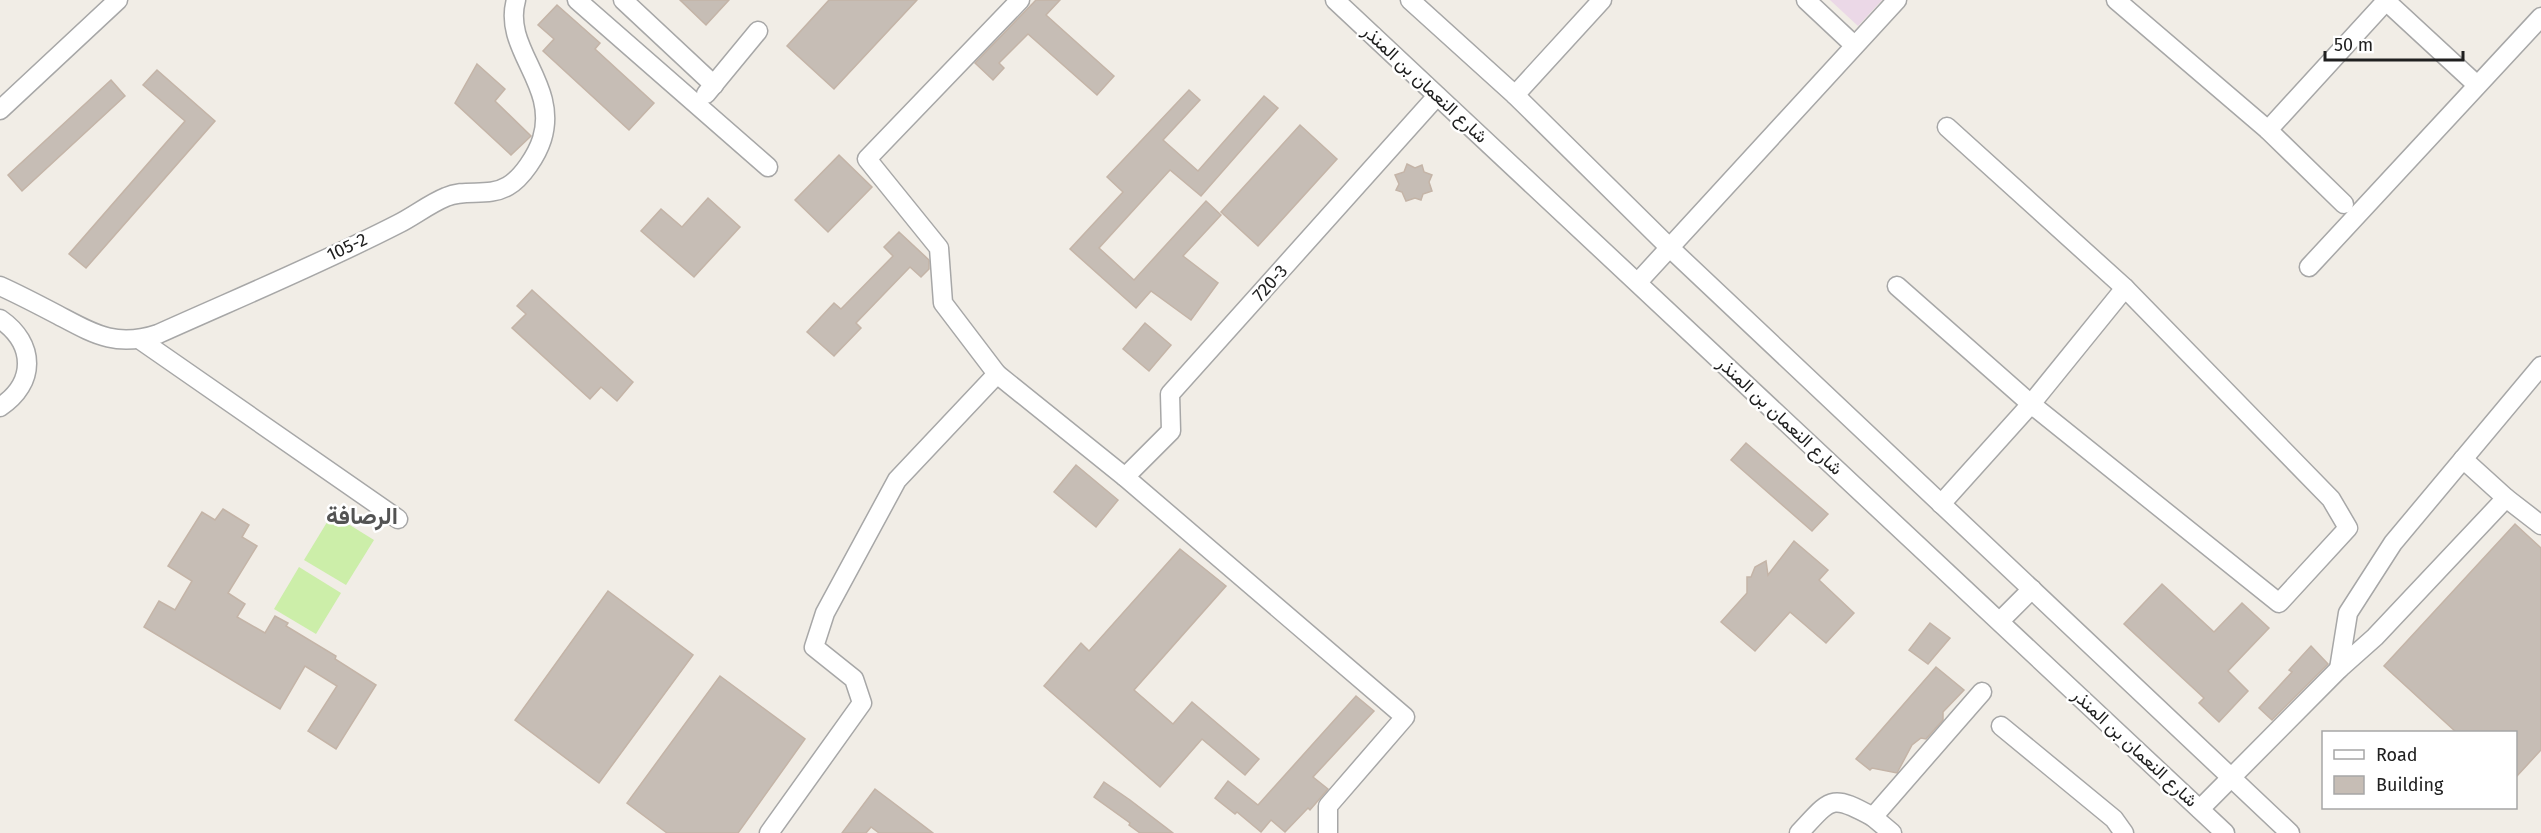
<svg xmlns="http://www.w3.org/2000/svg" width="2541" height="833" viewBox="0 0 2541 833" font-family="'Fira Sans',Vazirmatn,sans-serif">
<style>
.industrial{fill:#ebd8e7}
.grass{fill:#cceea9}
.building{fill:#c6bdb5;stroke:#c4b4a7;stroke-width:1.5}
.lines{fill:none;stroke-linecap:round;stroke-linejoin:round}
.minor-casing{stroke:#a7a7a7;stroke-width:21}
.minor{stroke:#fff;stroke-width:18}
.labels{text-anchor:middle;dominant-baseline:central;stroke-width:5;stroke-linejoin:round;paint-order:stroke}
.street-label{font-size:18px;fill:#202020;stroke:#fff}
.district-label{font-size:24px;font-weight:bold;fill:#535353;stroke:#fff}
</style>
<rect width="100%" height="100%" fill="#f1ede6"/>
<polygon class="industrial" points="1830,0 1882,0 1858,26"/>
<g class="grass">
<polygon points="332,514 374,540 346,585 304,560"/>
<polygon points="299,567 341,593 316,634 274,609"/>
</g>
<g class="building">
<polygon points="680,0 729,0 706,25"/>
<polygon points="829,0 917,0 834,89 787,46"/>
<polygon points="1036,0 1060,0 1046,15 1114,76 1097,95 1028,34 999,63 1004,68 993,80 975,63"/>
<polygon points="557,5 600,43 595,49 654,103 629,130 543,51 554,39 538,25"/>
<polygon points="477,64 505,89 495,101 531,136 511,155 455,103"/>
<polygon points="157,70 215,121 86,268 69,254 185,121 143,85"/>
<polygon points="111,80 125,96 22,191 8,175"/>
<polygon points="1189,90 1200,100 1163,140 1198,171 1264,96 1278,108 1201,196 1170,170 1099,248 1134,280 1206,201 1221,215 1183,256 1218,283 1191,320 1151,291 1136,308 1070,249 1123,192 1107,177"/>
<polygon points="1300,125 1337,159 1258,246 1221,212"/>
<polygon points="839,155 872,187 828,232 795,200"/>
<polygon points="1407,164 1415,168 1422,165 1424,172 1432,175 1429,182 1432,191 1423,194 1421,200 1415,198 1406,201 1402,192 1396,190 1399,184 1395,175 1404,172"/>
<polygon points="708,198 740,227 694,277 641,231 661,209 682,227"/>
<polygon points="899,232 929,260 929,269 921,277 910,267 856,323 861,328 834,356 807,332 834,303 841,309 893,256 884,247"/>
<polygon points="532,290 633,382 617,401 601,387 590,399 512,328 526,314 517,306"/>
<polygon points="1145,323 1171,345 1149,371 1123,349"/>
<polygon points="1746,443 1828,514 1812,531 1731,460"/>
<polygon points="1076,465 1118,500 1096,527 1054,492"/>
<polygon points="223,509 249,525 242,537 257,546 228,593 245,604 237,617 265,633 275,616 288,623 286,626 336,656 335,659 376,685 336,749 308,731 337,686 305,666 280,709 144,627 159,601 175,610 192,581 168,566 202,512 215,520"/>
<polygon points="2515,524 2541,548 2541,750 2516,777 2516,732 2456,732 2384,666"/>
<polygon points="1794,541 1828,570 1819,580 1854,613 1826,643 1790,612 1755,651 1721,622 1747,593 1747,577 1751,577 1755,567 1766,561 1768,575"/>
<polygon points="1180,549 1226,586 1134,690 1173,724 1192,702 1259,759 1245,775 1202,739 1160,787 1044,686 1081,643 1089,651"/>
<polygon points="2162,584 2214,632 2242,603 2269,628 2228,671 2248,691 2219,722 2199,703 2204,698 2124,624"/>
<polygon points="608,591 693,655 599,783 515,720"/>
<polygon points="1930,623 1950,638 1928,664 1909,650"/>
<polygon points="2311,646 2328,664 2272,720 2259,708 2292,672 2289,670"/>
<polygon points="1936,667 1964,690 1943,712 1943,720 1926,739 1921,738 1912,745 1897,773 1872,768 1870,770 1856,759"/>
<polygon points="720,676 805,739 738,833 667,833 627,803"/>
<polygon points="1356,696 1374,711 1313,777 1328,789 1310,810 1308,808 1285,832 1271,820 1261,832 1237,812 1235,814 1215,798 1228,781 1258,805"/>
<polygon points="1104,782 1130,800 1173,833 1140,833 1129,825 1130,823 1094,797"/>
<polygon points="875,789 891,801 933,833 879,833 871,827 866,833 842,833"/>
</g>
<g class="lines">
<defs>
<g id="minor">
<polyline points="577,0 768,167"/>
<polyline points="623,0 714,85"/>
<polyline points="1335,0 2225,833"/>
<polyline points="1410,0 1515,95 1669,247 2290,833"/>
<polyline points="1806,0 1854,45"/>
<polyline points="2116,0 2268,130 2387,0"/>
<polyline points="2386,1 2477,85"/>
<polyline points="706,94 758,31"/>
<polyline points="1515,95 1602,0"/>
<polyline points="0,110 118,0"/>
<polyline points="2268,130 2344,204"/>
<polyline points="2309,267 2541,17"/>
<polyline points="1638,282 1897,0"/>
<path d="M0 286C20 295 39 305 58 315 94 334 116 348 158 334 238 298 320 264 398 224 414 216 429 204 446 197 466 188 488 198 508 186 522 178 537 155 542 139 559 84 502 49 516 0"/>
<polyline points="1897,286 2031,404 2279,603 2348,528 2331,499 2125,288 1947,127"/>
<path d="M0 319C36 344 36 383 0 407"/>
<polyline points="139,339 398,519"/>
<polyline points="997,374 943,303 939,248 867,159 1020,0"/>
<polyline points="2463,459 2506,498"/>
<polyline points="1125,477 1171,431 1170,394 1437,96"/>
<polyline points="1941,504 2031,404 2125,288"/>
<polyline points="2000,621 2032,589"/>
<polyline points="2339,669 2348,613 2393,543 2541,366"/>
<polyline points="2001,726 2114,819 2124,833"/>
<polyline points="2200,809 2339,669 2375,637 2506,498 2541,525"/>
<polyline points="769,833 862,703 854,679 814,647 825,613 897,480 997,374 1125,477 1405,717 1328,806 1328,833"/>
<path d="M1799 833C1831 799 1830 793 1873 817"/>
<polyline points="1892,833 1873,817 1982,692"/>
</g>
</defs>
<use href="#minor" class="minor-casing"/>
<use href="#minor" class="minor"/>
</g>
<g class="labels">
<g class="street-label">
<text transform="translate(1425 84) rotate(43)">شارع النعمان بن المنذر</text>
<text transform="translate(347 247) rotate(-25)">105-2</text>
<text transform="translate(1270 283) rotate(-48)">720-3</text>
<text transform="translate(1780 416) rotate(43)">شارع النعمان بن المنذر</text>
<text transform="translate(2135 748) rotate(43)">شارع النعمان بن المنذر</text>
</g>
<g class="district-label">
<text x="362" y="516">الرصافة</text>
</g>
</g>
<rect x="2322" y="731" width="195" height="78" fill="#ffffff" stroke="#a6a6a6" stroke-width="1.5"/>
<rect x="2334" y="750" width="30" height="9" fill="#ffffff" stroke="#a6a6a6" stroke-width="1.5"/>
<text x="2376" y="761" font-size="18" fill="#202020">Road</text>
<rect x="2334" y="776" width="30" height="18" fill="#c6bdb5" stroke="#a6a6a6" stroke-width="1.5"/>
<text x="2376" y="791" font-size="18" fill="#202020">Building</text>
<path d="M2325 51v9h138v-9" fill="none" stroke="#202020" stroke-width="3"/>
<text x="2334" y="51" font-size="18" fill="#202020" stroke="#ffffff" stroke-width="4.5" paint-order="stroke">50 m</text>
</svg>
